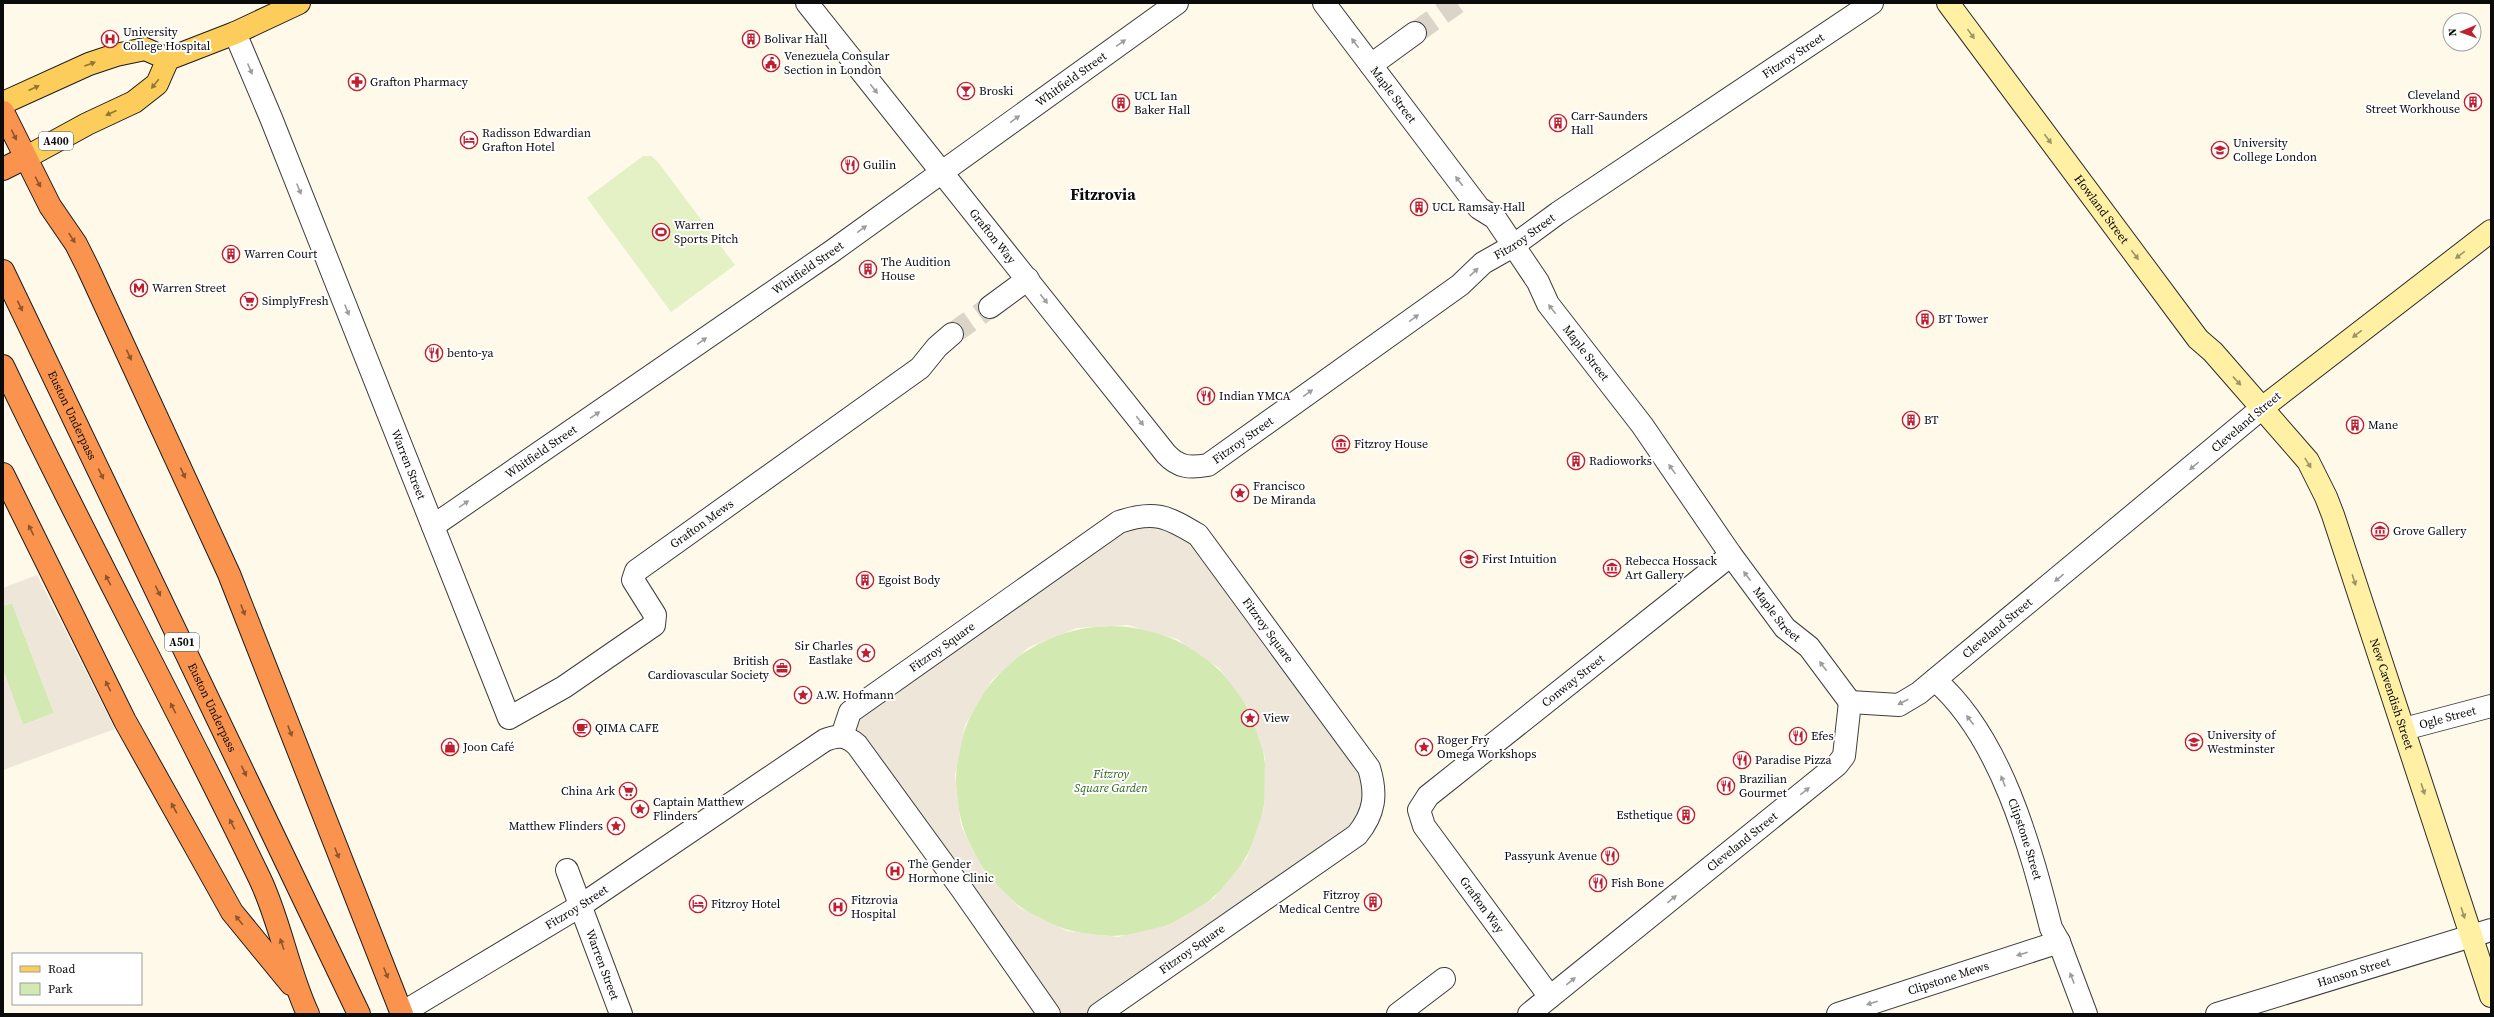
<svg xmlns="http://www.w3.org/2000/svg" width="2494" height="1017" viewBox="0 0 2494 1017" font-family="'Source Serif 4',serif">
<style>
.green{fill:#d2eab2}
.pitch{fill:#e3f1c4}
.plaza{fill:#eee7d9;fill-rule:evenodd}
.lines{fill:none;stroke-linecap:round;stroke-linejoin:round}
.street-tunnel{stroke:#dad5c8;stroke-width:22;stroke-dasharray:22 11;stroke-linecap:butt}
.street-casing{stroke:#3e3e3e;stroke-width:24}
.secondary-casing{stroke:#2d2d2d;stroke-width:24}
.primary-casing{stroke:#1c1c1c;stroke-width:24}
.highway-casing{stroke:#1c1c1c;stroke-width:24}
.street{stroke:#fff;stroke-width:22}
.secondary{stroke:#fff0a4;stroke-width:22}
.primary{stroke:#fdcd5b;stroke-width:22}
.highway{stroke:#f9934d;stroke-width:22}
.oneway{fill:#9d9467}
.oneway2{fill:#9d9d9d}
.oneway3{fill:#907637}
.oneway4{fill:#8e562f}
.labels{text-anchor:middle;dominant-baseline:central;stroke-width:4;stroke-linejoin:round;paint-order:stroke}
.shield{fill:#fff;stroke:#545454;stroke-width:1}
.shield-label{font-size:11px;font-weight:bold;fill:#0b0b0b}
.poi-label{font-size:12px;fill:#0b0b0b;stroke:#fff;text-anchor:start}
.street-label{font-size:12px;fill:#0b0b0b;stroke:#fff}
.park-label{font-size:12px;font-style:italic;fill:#2d631a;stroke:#fff}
.district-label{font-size:16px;font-weight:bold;fill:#0b0b0b;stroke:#fff}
</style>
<rect width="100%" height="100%" fill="#fff9e9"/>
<g class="green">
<polygon points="12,603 54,713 23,725 3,670 3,606"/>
<circle cx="1111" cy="781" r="155"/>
</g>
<polygon class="pitch" points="643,156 651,156 658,162 735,265 671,312 587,198"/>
<g class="plaza">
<path d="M1119 522 1181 524 1369 768 1368 822 1099 1014H1049L857 745 850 712ZM1128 625 1177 639 1219 668 1234 688 1249 709 1265 758 1264 809 1247 858 1214 898 1169 925 1118 937 1067 931 1020 908 984 871 961 826 955 775 965 725 991 681 1029 647 1077 628Z"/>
<polygon points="37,575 115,729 3,770 3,670 23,725 54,713 12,603 3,606 3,588"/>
</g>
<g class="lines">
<g class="street-tunnel">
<polyline points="1415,33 1457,3"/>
<polyline points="952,334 990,307"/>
</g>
<defs>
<g id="street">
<path id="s1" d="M807 3 1166 454C1179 468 1190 468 1208 465L1460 285 1483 263 1513 246 1558 213 1872 3"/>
<path id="s2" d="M1324 3 1479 208 1495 218 1538 282 1548 304 1642 425 1731 555 1785 628 1809 647 1850 702"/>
<path id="s3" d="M235 33 271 118 509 718 564 687 654 625 655 615 633 580 636 571 920 368 937 347 952 334"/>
<polyline points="1371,65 1415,33"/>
<polyline points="990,307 1028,279"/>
<path id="s4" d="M433 526 831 252 1177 3"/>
<path id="s5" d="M1935 680C2001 737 2030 846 2051 928L2059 942 2086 1014"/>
<path id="s6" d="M1850 702 1899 705 1919 693 2262 408"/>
<path id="s7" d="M2404 729 2491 706"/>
<path id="s8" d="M842 736 850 712 1119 522C1154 510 1167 516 1198 535L1369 768C1377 794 1375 813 1357 835L1099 1014"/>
<path id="s9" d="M567 870 621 1014"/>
<path id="s10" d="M1550 997 1424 826 1419 810 1428 796 1731 555"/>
<path id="s11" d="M402 1013 580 906 825 740C838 735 846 735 857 745L961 888 1049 1014"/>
<polyline points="1398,1014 1444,979"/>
<path id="s12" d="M1529 1014 1837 765 1844 756 1850 702"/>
<path id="s13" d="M1838 1014 2059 942"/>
<path id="s14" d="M2217 1014 2491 930"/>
</g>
<g id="secondary">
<path id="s15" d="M1948 3 2198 339 2213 352 2308 461 2326 497 2333 515 2491 996"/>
<polyline points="2262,408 2491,231"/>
</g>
<g id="primary">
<polyline points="3,103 89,64 116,55 145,49 168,59"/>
<polyline points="25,158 87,124 134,102 157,84 168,59 235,33 299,3"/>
</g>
<g id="highway">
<polyline points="3,112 50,206 76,244 88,268 229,574 402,1014"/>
<polyline points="3,169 25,158"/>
<path id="s16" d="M3 271 359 1014"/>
<path d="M3 366C85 539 177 706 260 879 280 921 288 971 308 1014"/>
<polyline points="3,474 125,721 232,912 291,984"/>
</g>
</defs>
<use href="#street" class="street-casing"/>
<use href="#secondary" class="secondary-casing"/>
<use href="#primary" class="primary-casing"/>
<use href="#highway" class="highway-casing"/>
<use href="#street" class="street"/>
<use href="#secondary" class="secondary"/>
<use href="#primary" class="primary"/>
<use href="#highway" class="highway"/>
</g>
<defs><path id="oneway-solid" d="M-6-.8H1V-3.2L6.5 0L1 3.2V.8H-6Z"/></defs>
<g class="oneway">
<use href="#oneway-solid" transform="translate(1971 34) rotate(54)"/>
<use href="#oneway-solid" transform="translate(2048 139) rotate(53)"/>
<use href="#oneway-solid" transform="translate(2135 255) rotate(53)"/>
<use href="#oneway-solid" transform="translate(2460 255) rotate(143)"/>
<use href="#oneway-solid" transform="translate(2357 334) rotate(143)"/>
<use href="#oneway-solid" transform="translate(2237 381) rotate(47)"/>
<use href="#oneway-solid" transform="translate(2308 463) rotate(58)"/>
<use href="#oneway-solid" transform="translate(2354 580) rotate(72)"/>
<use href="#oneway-solid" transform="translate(2423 789) rotate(72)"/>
<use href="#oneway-solid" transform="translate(2463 913) rotate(72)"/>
</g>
<g class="oneway2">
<use href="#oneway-solid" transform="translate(1121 43) rotate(-35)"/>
<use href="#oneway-solid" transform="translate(1355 43) rotate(-127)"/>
<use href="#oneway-solid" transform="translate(250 69) rotate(67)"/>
<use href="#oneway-solid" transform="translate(874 89) rotate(52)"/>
<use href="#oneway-solid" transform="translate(1015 119) rotate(-36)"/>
<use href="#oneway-solid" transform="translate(1459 181) rotate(-127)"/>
<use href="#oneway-solid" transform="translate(299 189) rotate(68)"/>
<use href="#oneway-solid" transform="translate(862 229) rotate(-36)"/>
<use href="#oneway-solid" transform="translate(1474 272) rotate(-43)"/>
<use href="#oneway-solid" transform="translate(1044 299) rotate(52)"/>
<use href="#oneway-solid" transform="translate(1552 309) rotate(-128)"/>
<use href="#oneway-solid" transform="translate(347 310) rotate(68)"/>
<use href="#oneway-solid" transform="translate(1414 318) rotate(-36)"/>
<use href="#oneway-solid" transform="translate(702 341) rotate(-35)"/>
<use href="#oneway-solid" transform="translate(1308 393) rotate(-36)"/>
<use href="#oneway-solid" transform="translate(595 415) rotate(-34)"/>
<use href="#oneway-solid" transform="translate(1140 421) rotate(52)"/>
<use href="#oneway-solid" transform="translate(2194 466) rotate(140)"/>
<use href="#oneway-solid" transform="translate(1672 469) rotate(-125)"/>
<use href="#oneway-solid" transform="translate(464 504) rotate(-34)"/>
<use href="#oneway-solid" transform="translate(1747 576) rotate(-127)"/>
<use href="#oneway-solid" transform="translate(2059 578) rotate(141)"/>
<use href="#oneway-solid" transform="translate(1823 666) rotate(-127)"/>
<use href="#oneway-solid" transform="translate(1903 702) rotate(153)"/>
<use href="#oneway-solid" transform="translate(1970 720) rotate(-127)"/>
<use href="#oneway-solid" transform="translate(2003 781) rotate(-111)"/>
<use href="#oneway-solid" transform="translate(1805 791) rotate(-39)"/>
<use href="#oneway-solid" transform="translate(1672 899) rotate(-39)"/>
<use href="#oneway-solid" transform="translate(2022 954) rotate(162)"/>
<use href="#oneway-solid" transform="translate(2072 978) rotate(-111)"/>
<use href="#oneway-solid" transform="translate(1571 981) rotate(-39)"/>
<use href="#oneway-solid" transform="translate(1872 1003) rotate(163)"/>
</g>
<g class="oneway3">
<use href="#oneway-solid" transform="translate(90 64) rotate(-20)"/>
<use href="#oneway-solid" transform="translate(155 84) rotate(129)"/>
<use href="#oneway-solid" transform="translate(34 88) rotate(-25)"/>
<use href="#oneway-solid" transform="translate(111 113) rotate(155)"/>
</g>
<g class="oneway4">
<use href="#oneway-solid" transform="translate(14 135) rotate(64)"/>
<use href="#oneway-solid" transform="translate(38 182) rotate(62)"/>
<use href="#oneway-solid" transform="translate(72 238) rotate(57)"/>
<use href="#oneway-solid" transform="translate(20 306) rotate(64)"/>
<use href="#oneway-solid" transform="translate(129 355) rotate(65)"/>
<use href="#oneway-solid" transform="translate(183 473) rotate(65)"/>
<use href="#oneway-solid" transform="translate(101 474) rotate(64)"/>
<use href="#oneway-solid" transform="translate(31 530) rotate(-116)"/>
<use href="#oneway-solid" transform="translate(108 580) rotate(-117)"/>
<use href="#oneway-solid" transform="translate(158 591) rotate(64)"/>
<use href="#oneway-solid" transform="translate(243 610) rotate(69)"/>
<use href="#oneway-solid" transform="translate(108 686) rotate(-116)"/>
<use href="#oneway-solid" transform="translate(173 708) rotate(-117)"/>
<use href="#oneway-solid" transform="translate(290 731) rotate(69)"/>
<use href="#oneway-solid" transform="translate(244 771) rotate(65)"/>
<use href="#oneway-solid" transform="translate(174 808) rotate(-119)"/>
<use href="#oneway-solid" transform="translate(232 824) rotate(-117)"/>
<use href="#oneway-solid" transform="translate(337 853) rotate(68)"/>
<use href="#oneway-solid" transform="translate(239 920) rotate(-129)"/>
<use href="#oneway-solid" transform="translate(282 944) rotate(-109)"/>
<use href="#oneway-solid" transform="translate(386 973) rotate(68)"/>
</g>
<defs>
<symbol id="hospital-ring" viewBox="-11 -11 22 22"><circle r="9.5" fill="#fff" stroke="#be202f" stroke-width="1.5"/><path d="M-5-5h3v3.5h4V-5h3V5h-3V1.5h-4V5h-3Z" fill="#be202f"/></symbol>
<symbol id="building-ring" viewBox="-11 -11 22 22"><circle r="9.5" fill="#fff" stroke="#be202f" stroke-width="1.5"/><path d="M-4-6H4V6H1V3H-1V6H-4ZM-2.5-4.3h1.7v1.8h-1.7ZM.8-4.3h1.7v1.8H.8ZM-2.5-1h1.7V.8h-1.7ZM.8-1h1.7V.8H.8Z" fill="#be202f"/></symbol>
<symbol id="civic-ring" viewBox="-11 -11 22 22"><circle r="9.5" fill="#fff" stroke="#be202f" stroke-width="1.5"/><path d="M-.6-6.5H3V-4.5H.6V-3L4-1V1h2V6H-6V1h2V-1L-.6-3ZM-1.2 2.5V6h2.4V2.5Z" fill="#be202f"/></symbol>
<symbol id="pharmacy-ring" viewBox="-11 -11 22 22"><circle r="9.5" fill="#fff" stroke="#be202f" stroke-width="1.5"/><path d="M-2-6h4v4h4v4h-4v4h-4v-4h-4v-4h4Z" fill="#be202f"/></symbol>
<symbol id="bar-ring" viewBox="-11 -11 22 22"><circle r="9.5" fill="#fff" stroke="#be202f" stroke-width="1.5"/><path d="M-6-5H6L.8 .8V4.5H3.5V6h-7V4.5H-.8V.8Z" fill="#be202f"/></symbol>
<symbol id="hotel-ring" viewBox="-11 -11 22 22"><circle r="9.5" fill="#fff" stroke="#be202f" stroke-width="1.5"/><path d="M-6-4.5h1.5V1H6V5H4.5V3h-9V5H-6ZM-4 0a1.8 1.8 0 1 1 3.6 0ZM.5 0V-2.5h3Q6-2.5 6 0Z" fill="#be202f"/></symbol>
<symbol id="university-ring" viewBox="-11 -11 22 22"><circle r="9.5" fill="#fff" stroke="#be202f" stroke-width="1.5"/><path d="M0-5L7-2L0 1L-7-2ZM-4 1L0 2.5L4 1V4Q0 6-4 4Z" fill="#be202f"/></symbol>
<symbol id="restaurant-ring" viewBox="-11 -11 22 22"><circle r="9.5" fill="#fff" stroke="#be202f" stroke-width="1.5"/><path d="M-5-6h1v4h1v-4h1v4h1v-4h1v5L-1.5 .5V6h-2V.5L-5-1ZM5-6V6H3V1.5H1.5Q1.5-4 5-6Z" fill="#be202f"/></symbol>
<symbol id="stadium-ring" viewBox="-11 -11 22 22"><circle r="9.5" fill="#fff" stroke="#be202f" stroke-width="1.5"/><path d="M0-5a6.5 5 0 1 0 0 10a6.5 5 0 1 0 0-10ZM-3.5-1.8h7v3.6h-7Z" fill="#be202f"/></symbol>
<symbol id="metro-ring" viewBox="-11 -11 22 22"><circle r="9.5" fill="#fff" stroke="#be202f" stroke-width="1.5"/><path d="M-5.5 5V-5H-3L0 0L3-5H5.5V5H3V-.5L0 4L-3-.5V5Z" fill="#be202f"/></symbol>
<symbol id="supermarket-ring" viewBox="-11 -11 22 22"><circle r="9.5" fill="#fff" stroke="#be202f" stroke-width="1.5"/><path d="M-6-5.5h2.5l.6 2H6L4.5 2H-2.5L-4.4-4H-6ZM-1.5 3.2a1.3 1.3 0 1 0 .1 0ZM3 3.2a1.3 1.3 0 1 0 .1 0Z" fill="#be202f"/></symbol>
<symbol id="museum-ring" viewBox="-11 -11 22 22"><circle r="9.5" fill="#fff" stroke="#be202f" stroke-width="1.5"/><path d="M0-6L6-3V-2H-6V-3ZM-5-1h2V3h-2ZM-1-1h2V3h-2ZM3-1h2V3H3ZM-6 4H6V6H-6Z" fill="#be202f"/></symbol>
<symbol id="sight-ring" viewBox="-11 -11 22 22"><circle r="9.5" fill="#fff" stroke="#be202f" stroke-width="1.5"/><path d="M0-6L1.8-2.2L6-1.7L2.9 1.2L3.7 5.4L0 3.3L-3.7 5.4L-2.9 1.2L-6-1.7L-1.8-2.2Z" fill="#be202f"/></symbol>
<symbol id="office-ring" viewBox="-11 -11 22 22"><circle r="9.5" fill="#fff" stroke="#be202f" stroke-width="1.5"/><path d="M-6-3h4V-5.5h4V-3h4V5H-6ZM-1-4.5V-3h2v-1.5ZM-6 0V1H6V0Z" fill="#be202f"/></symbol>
<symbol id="cafe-ring" viewBox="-11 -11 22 22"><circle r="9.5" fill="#fff" stroke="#be202f" stroke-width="1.5"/><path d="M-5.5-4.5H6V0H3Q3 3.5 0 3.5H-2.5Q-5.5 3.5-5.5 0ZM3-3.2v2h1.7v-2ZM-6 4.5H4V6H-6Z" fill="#be202f"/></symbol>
<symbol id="shop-ring" viewBox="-11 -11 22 22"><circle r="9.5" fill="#fff" stroke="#be202f" stroke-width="1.5"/><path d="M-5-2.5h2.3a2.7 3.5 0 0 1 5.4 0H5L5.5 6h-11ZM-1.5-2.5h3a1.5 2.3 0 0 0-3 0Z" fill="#be202f"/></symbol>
</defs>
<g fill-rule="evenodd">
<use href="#hospital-ring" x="100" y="29" width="20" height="20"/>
<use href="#building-ring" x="741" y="29" width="20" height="20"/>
<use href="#civic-ring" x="761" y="53" width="20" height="20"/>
<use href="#pharmacy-ring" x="347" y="72" width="20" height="20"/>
<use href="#bar-ring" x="956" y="81" width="20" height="20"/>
<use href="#building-ring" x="2463" y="92" width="20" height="20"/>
<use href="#building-ring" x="1111" y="93" width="20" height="20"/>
<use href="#building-ring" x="1548" y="113" width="20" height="20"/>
<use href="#hotel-ring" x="459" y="130" width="20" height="20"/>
<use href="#university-ring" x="2210" y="140" width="20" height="20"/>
<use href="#restaurant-ring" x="840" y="155" width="20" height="20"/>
<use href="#building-ring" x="1409" y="197" width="20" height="20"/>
<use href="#stadium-ring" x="651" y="222" width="20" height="20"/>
<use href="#building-ring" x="221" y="244" width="20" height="20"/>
<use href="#building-ring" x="858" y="259" width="20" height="20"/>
<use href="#metro-ring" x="129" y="278" width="20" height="20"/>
<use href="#supermarket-ring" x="239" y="291" width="20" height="20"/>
<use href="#building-ring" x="1915" y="309" width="20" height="20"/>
<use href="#restaurant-ring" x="424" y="343" width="20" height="20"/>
<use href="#restaurant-ring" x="1196" y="386" width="20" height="20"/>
<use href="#building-ring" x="1901" y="410" width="20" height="20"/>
<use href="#building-ring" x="2345" y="415" width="20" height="20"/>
<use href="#museum-ring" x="1331" y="434" width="20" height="20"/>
<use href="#building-ring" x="1566" y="451" width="20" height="20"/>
<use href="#sight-ring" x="1230" y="483" width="20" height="20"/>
<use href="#museum-ring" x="2370" y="521" width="20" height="20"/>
<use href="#university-ring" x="1459" y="549" width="20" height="20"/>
<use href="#museum-ring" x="1602" y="558" width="20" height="20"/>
<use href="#building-ring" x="855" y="570" width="20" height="20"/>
<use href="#sight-ring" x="856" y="643" width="20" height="20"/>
<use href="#office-ring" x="772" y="658" width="20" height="20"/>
<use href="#sight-ring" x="793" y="685" width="20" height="20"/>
<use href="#sight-ring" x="1240" y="708" width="20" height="20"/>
<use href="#cafe-ring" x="572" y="718" width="20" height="20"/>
<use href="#restaurant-ring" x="1788" y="726" width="20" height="20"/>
<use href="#university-ring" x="2184" y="732" width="20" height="20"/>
<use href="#shop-ring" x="440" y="737" width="20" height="20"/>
<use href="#sight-ring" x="1414" y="737" width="20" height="20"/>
<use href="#restaurant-ring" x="1732" y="750" width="20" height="20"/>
<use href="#restaurant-ring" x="1716" y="776" width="20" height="20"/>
<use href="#supermarket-ring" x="618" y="781" width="20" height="20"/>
<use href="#sight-ring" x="630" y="799" width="20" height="20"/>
<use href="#building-ring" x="1676" y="805" width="20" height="20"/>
<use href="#sight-ring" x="606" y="816" width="20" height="20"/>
<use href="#restaurant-ring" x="1600" y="846" width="20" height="20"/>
<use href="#hospital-ring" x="885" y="861" width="20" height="20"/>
<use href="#restaurant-ring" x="1588" y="873" width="20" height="20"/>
<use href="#building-ring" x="1363" y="892" width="20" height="20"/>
<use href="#hotel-ring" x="688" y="894" width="20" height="20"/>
<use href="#hospital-ring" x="828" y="897" width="20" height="20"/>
</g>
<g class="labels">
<g class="shield">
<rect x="39" y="132" width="34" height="18" rx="3"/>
<rect x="165" y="633" width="34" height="18" rx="3"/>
</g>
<g class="shield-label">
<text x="56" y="141">A400</text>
<text x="182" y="642">A501</text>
</g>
<g class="poi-label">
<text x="123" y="32">University<tspan x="123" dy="14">College Hospital</tspan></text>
<text x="764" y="39">Bolivar Hall</text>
<text x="784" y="56">Venezuela Consular<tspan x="784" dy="14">Section in London</tspan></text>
<text x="370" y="82">Grafton Pharmacy</text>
<text x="979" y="91">Broski</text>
<text x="2460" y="95" text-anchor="end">Cleveland<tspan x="2460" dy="14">Street Workhouse</tspan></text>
<text x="1134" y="96">UCL Ian<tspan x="1134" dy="14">Baker Hall</tspan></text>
<text x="1571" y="116">Carr-Saunders<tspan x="1571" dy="14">Hall</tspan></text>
<text x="482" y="133">Radisson Edwardian<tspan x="482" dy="14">Grafton Hotel</tspan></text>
<text x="2233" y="143">University<tspan x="2233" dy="14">College London</tspan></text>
<text x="863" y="165">Guilin</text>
<text x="1432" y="207">UCL Ramsay Hall</text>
<text x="674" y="225">Warren<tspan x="674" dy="14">Sports Pitch</tspan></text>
<text x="244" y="254">Warren Court</text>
<text x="881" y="262">The Audition<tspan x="881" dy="14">House</tspan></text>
<text x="152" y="288">Warren Street</text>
<text x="262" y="301">SimplyFresh</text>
<text x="1938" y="319">BT Tower</text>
<text x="447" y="353">bento-ya</text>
<text x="1219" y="396">Indian YMCA</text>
<text x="1924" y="420">BT</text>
<text x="2368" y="425">Mane</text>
<text x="1354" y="444">Fitzroy House</text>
<text x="1589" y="461">Radioworks</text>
<text x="1253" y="486">Francisco<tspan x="1253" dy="14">De Miranda</tspan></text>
<text x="2393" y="531">Grove Gallery</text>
<text x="1482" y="559">First Intuition</text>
<text x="1625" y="561">Rebecca Hossack<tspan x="1625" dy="14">Art Gallery</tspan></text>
<text x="878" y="580">Egoist Body</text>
<text x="853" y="646" text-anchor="end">Sir Charles<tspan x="853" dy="14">Eastlake</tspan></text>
<text x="769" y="661" text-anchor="end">British<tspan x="769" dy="14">Cardiovascular Society</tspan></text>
<text x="816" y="695">A.W. Hofmann</text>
<text x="1263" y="718">View</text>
<text x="595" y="728">QIMA CAFE</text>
<text x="2207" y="735">University of<tspan x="2207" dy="14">Westminster</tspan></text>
<text x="1811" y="736">Efes</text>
<text x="1437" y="740">Roger Fry<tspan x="1437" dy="14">Omega Workshops</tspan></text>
<text x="463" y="747">Joon Café</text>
<text x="1755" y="760">Paradise Pizza</text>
<text x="1739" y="779">Brazilian<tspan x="1739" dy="14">Gourmet</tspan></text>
<text x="615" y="791" text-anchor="end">China Ark</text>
<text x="653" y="802">Captain Matthew<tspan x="653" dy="14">Flinders</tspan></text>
<text x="1673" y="815" text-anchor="end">Esthetique</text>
<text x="603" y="826" text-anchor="end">Matthew Flinders</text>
<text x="1597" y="856" text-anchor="end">Passyunk Avenue</text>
<text x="908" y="864">The Gender<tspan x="908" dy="14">Hormone Clinic</tspan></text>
<text x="1611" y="883">Fish Bone</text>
<text x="1360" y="895" text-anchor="end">Fitzroy<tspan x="1360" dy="14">Medical Centre</tspan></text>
<text x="851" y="900">Fitzrovia<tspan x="851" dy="14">Hospital</tspan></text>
<text x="711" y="904">Fitzroy Hotel</text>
</g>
<g class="street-label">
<text stroke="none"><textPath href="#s1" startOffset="1337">Fitzroy Street</textPath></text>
<text stroke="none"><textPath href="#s4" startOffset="779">Whitfield Street</textPath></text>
<text stroke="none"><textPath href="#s2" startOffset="115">Maple Street</textPath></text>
<text stroke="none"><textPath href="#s15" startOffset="257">Howland Street</textPath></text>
<text stroke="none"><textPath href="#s1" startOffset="298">Grafton Way</textPath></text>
<text stroke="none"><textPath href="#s1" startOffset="1013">Fitzroy Street</textPath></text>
<text stroke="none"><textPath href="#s4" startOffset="455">Whitfield Street</textPath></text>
<text stroke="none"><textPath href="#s2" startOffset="439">Maple Street</textPath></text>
<text stroke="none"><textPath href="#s16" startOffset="160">Euston Underpass</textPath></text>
<text transform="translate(2246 422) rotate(-40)">Cleveland Street</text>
<text stroke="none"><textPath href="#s1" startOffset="665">Fitzroy Street</textPath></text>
<text stroke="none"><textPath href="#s4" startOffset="131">Whitfield Street</textPath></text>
<text stroke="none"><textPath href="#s3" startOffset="465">Warren Street</textPath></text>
<text stroke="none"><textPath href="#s3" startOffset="1052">Grafton Mews</textPath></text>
<text stroke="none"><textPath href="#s2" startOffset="763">Maple Street</textPath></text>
<text stroke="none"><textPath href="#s6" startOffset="174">Cleveland Street</textPath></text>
<text stroke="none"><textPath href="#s8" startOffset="557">Fitzroy Square</textPath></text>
<text stroke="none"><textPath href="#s8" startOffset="138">Fitzroy Square</textPath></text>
<text stroke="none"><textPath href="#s10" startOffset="431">Conway Street</textPath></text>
<text stroke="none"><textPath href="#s15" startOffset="831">New Cavendish Street</textPath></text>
<text stroke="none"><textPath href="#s16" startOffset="484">Euston Underpass</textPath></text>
<text stroke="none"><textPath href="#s7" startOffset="45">Ogle Street</textPath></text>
<text stroke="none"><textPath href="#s5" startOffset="185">Clipstone Street</textPath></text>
<text stroke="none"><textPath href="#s12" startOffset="274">Cleveland Street</textPath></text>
<text transform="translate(1482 905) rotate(54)">Grafton Way</text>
<text stroke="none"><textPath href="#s11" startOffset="204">Fitzroy Street</textPath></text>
<text transform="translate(1192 949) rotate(-35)">Fitzroy Square</text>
<text stroke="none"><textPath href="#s9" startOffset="101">Warren Street</textPath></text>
<text stroke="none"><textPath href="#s14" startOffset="143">Hanson Street</textPath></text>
<text stroke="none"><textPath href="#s13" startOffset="116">Clipstone Mews</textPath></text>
</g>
<g class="park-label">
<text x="1111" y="774">Fitzroy<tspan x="1111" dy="14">Square Garden</tspan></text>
</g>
<g class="district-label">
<text x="1103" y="194">Fitzrovia</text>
</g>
</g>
<rect width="2494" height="1017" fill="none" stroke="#0b0b0b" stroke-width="8"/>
<rect x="12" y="953" width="130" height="52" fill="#ffffff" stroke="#9d9d9d"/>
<rect x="20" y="966" width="20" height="6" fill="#fdcd5b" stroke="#9d9d9d"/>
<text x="48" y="973" font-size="12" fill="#0b0b0b">Road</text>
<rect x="20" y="983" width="20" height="12" fill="#d2eab2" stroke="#9d9d9d"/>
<text x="48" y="993" font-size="12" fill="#0b0b0b">Park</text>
<g transform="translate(2462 32) rotate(268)"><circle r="19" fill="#ffffff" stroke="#9d9d9d"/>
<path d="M0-3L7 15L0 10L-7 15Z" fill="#be202f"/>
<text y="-6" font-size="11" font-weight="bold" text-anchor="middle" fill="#0b0b0b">N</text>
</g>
</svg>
